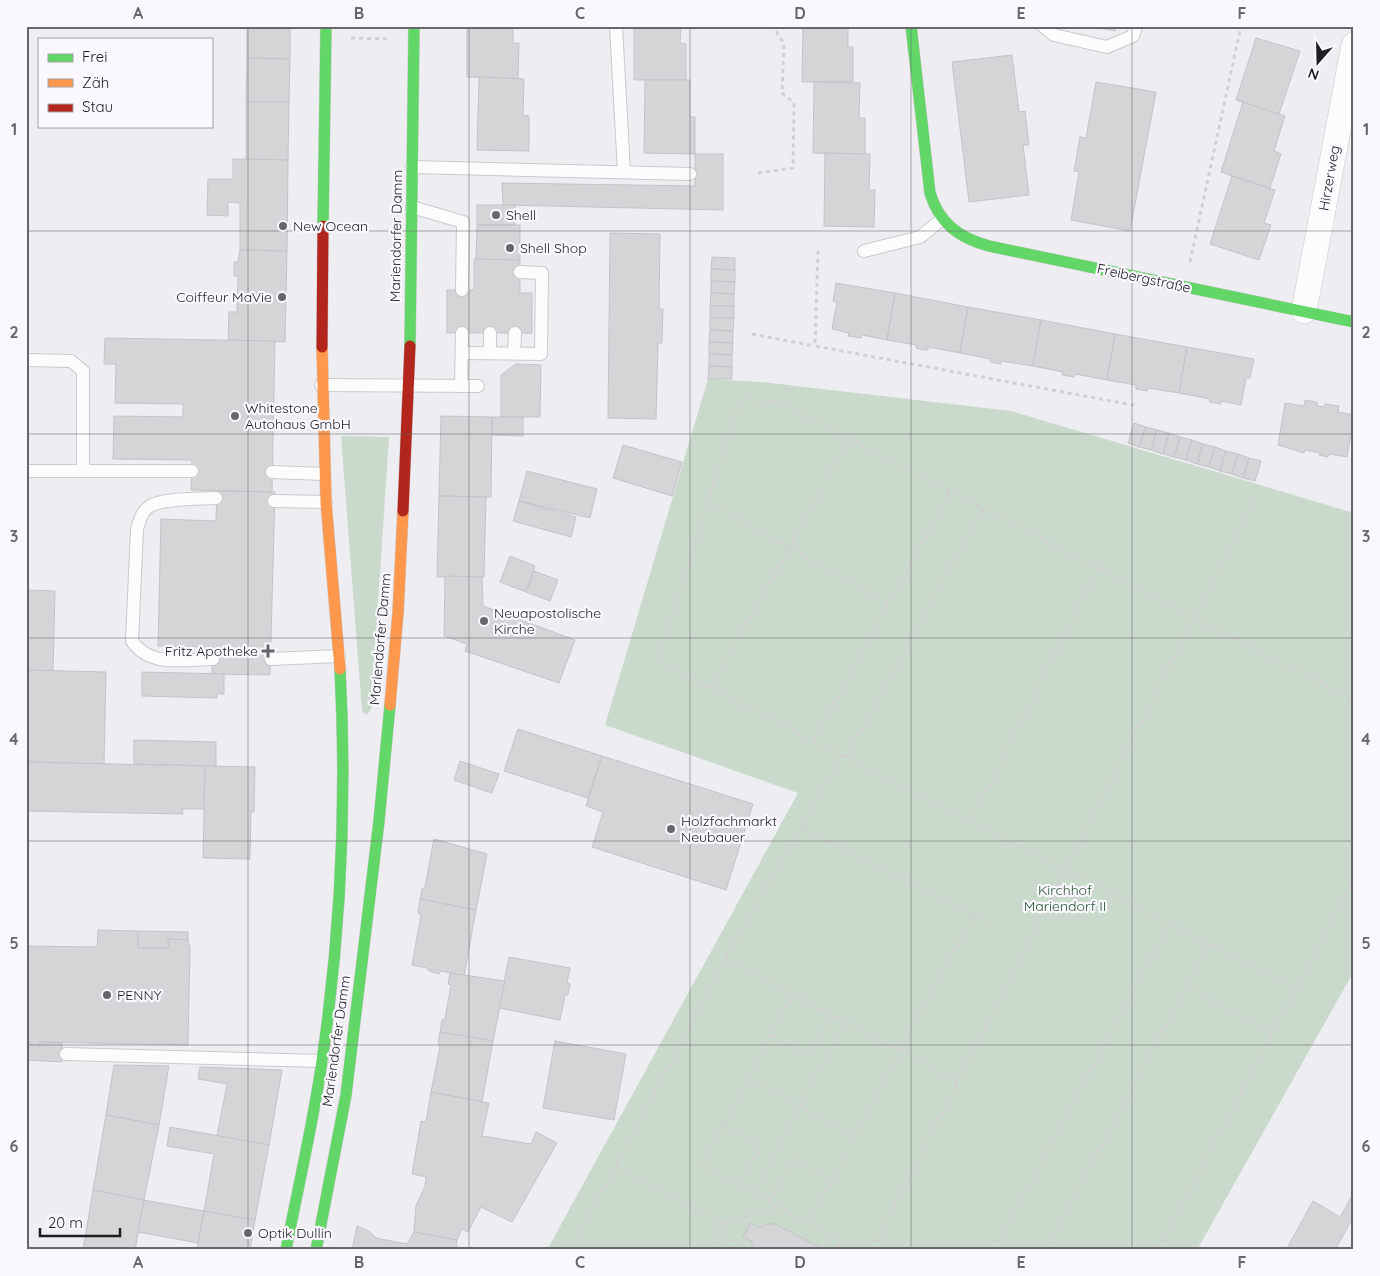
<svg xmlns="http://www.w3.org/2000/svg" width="1380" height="1276" viewBox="0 0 1380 1276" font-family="Quicksand,sans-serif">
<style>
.green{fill:#c9dacc}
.building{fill:#d5d4d7;stroke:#c4c3c7}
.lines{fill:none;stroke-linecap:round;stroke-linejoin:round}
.lane-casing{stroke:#cacacc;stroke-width:14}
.street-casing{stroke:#cacacc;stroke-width:26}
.fast-casing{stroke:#cacacc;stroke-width:12}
.slow-casing{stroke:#cacacc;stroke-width:12}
.jam-casing{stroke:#cacacc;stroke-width:12}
.path{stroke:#d0d0d1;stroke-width:3;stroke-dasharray:4 4;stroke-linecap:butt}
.lane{stroke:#fcfcfd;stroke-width:12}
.street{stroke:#fcfcfd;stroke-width:25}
.fast{stroke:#63d668;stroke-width:11}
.slow{stroke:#ff974d;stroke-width:11}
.jam{stroke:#b3261e;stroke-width:11}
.grid{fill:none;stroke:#67666a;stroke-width:1;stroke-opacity:0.55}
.poi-dot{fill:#67666a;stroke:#faf8fe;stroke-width:2}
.labels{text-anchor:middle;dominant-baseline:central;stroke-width:4.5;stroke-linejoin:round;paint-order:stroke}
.street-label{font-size:14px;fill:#1e1e21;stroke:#faf8fe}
.poi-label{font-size:14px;fill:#1e1e21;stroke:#faf8fe;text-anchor:start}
.park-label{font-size:14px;fill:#26582e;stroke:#faf8fe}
.neatline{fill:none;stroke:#67666a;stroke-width:2}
.grid-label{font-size:16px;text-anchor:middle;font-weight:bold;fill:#67666a}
</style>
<rect width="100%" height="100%" fill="#eeedf1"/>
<g class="green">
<polygon points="708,379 761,382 1011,411 1354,513 1354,971 1197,1250 547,1250 798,793 605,725"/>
<polygon points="341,436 389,437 371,709 367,715 362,711"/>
</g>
<g class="building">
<polygon points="247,26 290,26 290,59 247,58"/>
<polygon points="467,26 513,26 513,43 519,43 518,79 467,77"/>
<polygon points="634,26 681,26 680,43 686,44 686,80 634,80"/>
<polygon points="803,26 848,26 848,47 853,47 853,82 802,82"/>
<polygon points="1089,26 1116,26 1115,31"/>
<polygon points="1256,38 1300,51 1279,114 1236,100"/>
<polygon points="1012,55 1019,112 1025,111 1029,145 1023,145 1029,195 969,202 952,62"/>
<polygon points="247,58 290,59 289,102 246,102"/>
<polygon points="479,77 524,79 523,115 529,116 529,151 477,150"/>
<polygon points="645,80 690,80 690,117 695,117 695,154 644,153"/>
<polygon points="814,82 860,83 859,118 865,118 865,154 813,153"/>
<polygon points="1096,82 1156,92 1130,231 1071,220 1079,172 1074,171 1080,137 1086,138"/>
<polygon points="246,102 289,102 288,160 246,159"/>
<polygon points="1243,102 1285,116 1274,151 1281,154 1270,188 1221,172"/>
<polygon points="825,153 870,154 869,190 875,190 874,227 824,226"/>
<polygon points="695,154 723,154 723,210 503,205 502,183 695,186"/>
<polygon points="233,159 288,160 287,251 240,250 240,203 228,202 228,216 207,215 208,179 233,179"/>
<polygon points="1232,176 1275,190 1264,223 1271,225 1259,260 1210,244"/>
<rect x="477" y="205" width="38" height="20"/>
<polygon points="477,225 520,225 520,260 476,260"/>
<polygon points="610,233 660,234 659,309 663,309 662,343 658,343 656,419 608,418"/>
<polygon points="240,250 287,251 285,342 228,340 229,312 237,312 238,276 234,276 234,262 238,262"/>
<polygon points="712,257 735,258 735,270 711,269"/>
<polygon points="474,259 520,260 520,293 532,293 532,333 447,333 447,290 474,290"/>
<polygon points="711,269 735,270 735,282 711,281"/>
<polygon points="711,281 735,282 734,294 711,293"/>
<polygon points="836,283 895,293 887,340 862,335 861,338 848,336 849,333 832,329 837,302 833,301"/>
<polygon points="711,293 734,294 734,306 710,306"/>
<polygon points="895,293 968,307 960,353 928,347 928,350 922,350 916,348 917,345 887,340"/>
<rect x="710" y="306" width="24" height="12"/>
<polygon points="968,307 1041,320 1033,366 1001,361 1001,364 996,363 990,362 991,359 960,353"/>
<polygon points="710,318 734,318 733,331 710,330"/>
<polygon points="1041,320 1115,334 1107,380 1075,374 1074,377 1062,375 1063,372 1033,366"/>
<polygon points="710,330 733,331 733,343 709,342"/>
<polygon points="1115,334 1187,347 1179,393 1147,388 1147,391 1136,389 1136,385 1107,380"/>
<polygon points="105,338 275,341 272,492 191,490 192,460 113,459 114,416 183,417 183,404 115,403 116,364 104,364"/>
<polygon points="709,342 733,343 732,355 709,354"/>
<polygon points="1187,347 1254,359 1250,378 1246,378 1241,405 1221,401 1221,404 1209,402 1210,399 1179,393"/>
<polygon points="709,354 732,355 732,367 709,366"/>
<polygon points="516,364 541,365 540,417 501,417 501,375"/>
<polygon points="709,366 732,367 732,379 708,379"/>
<polygon points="1305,400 1317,402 1317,406 1325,407 1325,404 1339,406 1338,412 1354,415 1347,457 1329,454 1328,457 1319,455 1320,453 1305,450 1304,453 1278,445 1285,403 1304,406"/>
<polygon points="441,416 492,417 491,497 439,496"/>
<polygon points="492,417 523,417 523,436 492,435"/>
<polygon points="1134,423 1146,427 1139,447 1128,443"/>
<polygon points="1146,427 1157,430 1151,450 1139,447"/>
<polygon points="1157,430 1169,433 1163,454 1151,450"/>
<polygon points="1169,433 1180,437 1174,457 1163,454"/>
<polygon points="1180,437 1192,440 1186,460 1174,457"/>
<polygon points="1192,440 1203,444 1197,464 1186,460"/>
<polygon points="1203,444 1215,447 1209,467 1197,464"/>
<polygon points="623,445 682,462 672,496 613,478"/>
<polygon points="1215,447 1226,451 1220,471 1209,467"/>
<polygon points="1226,451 1238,454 1232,474 1220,471"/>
<polygon points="1238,454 1249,458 1243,478 1232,474"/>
<polygon points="1249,458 1261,461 1255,481 1243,478"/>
<polygon points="527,471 597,489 590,518 519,501"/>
<polygon points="217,491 275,492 270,675 212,674 213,647 158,646 161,519 216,521"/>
<polygon points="439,496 486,497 484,577 437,577"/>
<polygon points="519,501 576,517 571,537 513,521"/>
<polygon points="510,556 535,566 526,592 500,582"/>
<polygon points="534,571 558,580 550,601 526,592"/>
<polygon points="445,576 482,577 483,606 575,640 559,683 465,651 467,644 444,636"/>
<polygon points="26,590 55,591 53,671 26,670"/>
<polygon points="26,670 106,672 104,764 26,762"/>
<polygon points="142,672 224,674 224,694 217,694 217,698 142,696"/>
<polygon points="518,729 602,756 588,798 504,771"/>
<polygon points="134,740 216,742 216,766 134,764"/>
<polygon points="602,756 753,804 726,890 592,847 603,812 586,806"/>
<polygon points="460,761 499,774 492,793 454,780"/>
<polygon points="26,762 205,766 204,809 182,809 183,814 26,811"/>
<polygon points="205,766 255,767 254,812 251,811 250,859 203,858"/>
<polygon points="434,839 487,854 476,910 420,899 422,889 425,887"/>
<polygon points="420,899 476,910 464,976 441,971 439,974 429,971 427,968 412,965 421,915 418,913"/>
<polygon points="98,930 138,931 138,948 168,948 168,939 188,940 190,948 188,1045 39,1042 39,1045 26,1044 26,946 97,947"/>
<polygon points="138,931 188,932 188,940 168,939 168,948 138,948"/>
<polygon points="509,957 570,968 567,982 570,984 568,995 565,995 560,1020 499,1008"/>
<polygon points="450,973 505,981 493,1041 440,1032 442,1020 445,1019 451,985 448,984"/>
<polygon points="440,1032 493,1041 482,1102 431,1092 440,1047 438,1044"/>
<polygon points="555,1041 626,1054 614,1120 543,1108"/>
<polygon points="39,1042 62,1043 62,1062 26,1060 26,1044 39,1045"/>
<polygon points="114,1065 169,1066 159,1125 106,1115"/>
<polygon points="200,1067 282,1070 269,1145 217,1136 227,1084 198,1079"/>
<polygon points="431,1092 489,1103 482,1136 531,1144 536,1132 557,1143 512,1222 481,1207 468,1232 462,1229 457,1240 414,1232 416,1206 425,1186 426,1177 412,1174 421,1121 426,1122"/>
<polygon points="106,1115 159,1125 144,1200 93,1190"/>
<polygon points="170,1127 269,1145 255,1220 204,1211 214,1154 167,1146"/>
<polygon points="93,1190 144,1200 135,1250 83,1250"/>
<polygon points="1354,1192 1354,1224 1350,1223 1335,1250 1286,1250 1313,1201 1340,1217"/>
<polygon points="144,1200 204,1211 198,1243 138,1232"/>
<polygon points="204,1211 255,1220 250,1250 197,1250"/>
<polygon points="750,1223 759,1228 766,1224 775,1224 825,1250 754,1250 751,1241 743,1237"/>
<polygon points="357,1226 369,1231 376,1238 407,1244 414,1232 457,1240 456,1245 461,1250 352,1250"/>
</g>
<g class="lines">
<defs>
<g id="lane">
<polyline points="616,26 624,172"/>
<polyline points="1043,26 1054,35 1107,47 1133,36 1136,26"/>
<polyline points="412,167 690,174"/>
<polyline points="412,207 463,222 462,290"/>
<polyline points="864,251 920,237 942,219"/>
<polyline points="462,353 541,354 542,273 520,272"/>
<polyline points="490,353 490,333"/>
<polyline points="514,353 515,333"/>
<polyline points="26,360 71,361 83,371 83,471"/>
<polyline points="321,385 478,386"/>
<polyline points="461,386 462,333"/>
<polyline points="26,471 192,471"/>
<polyline points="272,472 324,474"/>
<polyline points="274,501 326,502"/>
<path d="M213 659C184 659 150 668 132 641L137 529C140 520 142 511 150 506 163 498 200 499 216 498"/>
<polyline points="271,659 339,656"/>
<polyline points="66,1054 322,1061"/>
</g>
<polyline id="street" points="1304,311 1354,45"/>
<g id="fast">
<path d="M911 26 930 193C939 223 959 238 989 246L1354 322"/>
<polyline points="323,226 326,26"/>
<polyline points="410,346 414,26"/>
<path d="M286 1250C298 1187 313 1124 322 1061 341 931 347 800 340 669"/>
<polyline points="316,1250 346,1095 379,821 390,705"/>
</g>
<g id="slow">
<polyline points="322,347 326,502 340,669"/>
<polyline points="390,705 398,613 403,511"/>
</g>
<g id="jam">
<polyline points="322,347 323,226"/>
<polyline points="403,511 410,346"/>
</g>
</defs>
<use href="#lane" class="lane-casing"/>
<use href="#street" class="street-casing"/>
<use href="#fast" class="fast-casing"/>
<use href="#slow" class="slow-casing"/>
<use href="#jam" class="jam-casing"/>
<g class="path">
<polyline points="351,38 388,39"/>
<polyline points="758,173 793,168 794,103 782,93 784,44 773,26"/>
<polyline points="818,251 815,346 1138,406"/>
<polyline points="1190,262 1241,26"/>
<polyline points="752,334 815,346"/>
<polyline points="1254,500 1194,618 1354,700"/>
<polyline points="708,503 889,603"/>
<polyline points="711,689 849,439"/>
<polyline points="814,741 950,491"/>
<polyline points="846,758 983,509"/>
<polyline points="971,822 1098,568"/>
<polyline points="802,829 990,923"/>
<polyline points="1209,944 1296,989"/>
<polyline points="726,958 843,756"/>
<polyline points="1186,987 1272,1034"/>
<polyline points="771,1036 810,1057 832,1015"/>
<polyline points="748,1079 855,1136"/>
<path d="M958 1081C903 1052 848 1023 793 994L702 1166 809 1223C863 1120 918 1017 973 915"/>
<polyline points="723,1126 761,1147 740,1186"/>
<polyline points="615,1166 723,1223 708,1250"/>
<polyline points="754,1193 845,1022"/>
<polyline points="769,1201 792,1157 832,1179"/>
<polyline points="809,1223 841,1241 836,1250"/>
<polyline points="571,1250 726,958 793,994"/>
<polyline points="733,1250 723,1223 781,1207"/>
<polyline points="872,1250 1194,618 779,402 740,399 658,661 1209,944 1046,1250"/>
<polyline points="994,1250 1169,924"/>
<polyline points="1158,1250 1354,880"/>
</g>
<use href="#lane" class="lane"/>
<use href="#street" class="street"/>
<use href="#fast" class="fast"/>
<use href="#slow" class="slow"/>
<use href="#jam" class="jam"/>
</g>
<path class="grid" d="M248 26V1250M469 26V1250M690 26V1250M911 26V1250M1132 26V1250M26 231H1354M26 434H1354M26 638H1354M26 841H1354M26 1045H1354"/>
<g class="poi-dot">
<circle cx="496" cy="215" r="5"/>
<circle cx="283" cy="226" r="5"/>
<circle cx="510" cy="248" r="5"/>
<circle cx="282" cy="297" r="5"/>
<circle cx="235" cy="416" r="5"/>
<circle cx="484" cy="621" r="5"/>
<path d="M265.5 643.5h5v5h5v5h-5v5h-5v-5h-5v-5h5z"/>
<circle cx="671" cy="829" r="5"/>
<circle cx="107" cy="995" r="5"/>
<circle cx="248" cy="1233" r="5"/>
</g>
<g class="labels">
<g class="street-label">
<text transform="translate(1329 178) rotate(-80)">Hirzerweg</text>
<text transform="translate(396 236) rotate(-89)">Mariendorfer Damm</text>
<text transform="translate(1144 278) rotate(12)">Freibergstraße</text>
<text transform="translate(380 639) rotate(-85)">Mariendorfer Damm</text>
<text transform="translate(336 1041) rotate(-82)">Mariendorfer Damm</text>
</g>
<g class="poi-label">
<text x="506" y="215">Shell</text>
<text x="293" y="226">New Ocean</text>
<text x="520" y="248">Shell Shop</text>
<text x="272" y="297" text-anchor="end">Coiffeur MaVie</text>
<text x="245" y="408">Whitestone<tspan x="245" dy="16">Autohaus GmbH</tspan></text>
<text x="494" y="613">Neuapostolische<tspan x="494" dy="16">Kirche</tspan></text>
<text x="258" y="651" text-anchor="end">Fritz Apotheke</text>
<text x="681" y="821">Holzfachmarkt<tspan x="681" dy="16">Neubauer</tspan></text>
<text x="117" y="995">PENNY</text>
<text x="258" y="1233">Optik Dullin</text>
</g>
<g class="park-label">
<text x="1065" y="890">Kirchhof<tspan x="1065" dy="16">Mariendorf II</tspan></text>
</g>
</g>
<rect width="1380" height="1276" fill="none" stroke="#faf8fe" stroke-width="55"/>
<rect x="38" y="38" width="175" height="90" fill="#faf8fe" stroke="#a2a1a6"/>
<rect x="48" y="54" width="25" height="8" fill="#63d668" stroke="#a2a1a6"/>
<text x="82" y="62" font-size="15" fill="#1e1e21">Frei</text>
<rect x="48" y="79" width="25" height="8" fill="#ff974d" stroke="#a2a1a6"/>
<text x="82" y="88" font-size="15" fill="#1e1e21">Zäh</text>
<rect x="48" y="104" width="25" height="8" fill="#b3261e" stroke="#a2a1a6"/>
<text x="82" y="112" font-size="15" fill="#1e1e21">Stau</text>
<g transform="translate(1318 62) rotate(200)" stroke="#faf8fe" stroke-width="4" paint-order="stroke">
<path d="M0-4L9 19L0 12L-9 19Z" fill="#1e1e21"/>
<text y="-8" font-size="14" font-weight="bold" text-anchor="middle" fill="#1e1e21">N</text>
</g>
<path d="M40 1228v8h80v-8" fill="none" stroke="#1e1e21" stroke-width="2.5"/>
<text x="48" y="1228" font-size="15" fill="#1e1e21" stroke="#faf8fe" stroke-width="4" paint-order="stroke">20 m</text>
<rect x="28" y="28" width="1324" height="1220" class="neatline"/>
<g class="grid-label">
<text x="138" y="19">A</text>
<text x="359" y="19">B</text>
<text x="580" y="19">C</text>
<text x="800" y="19">D</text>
<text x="1021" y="19">E</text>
<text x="1242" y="19">F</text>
<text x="14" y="135">1</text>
<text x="1366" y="135">1</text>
<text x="14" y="338">2</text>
<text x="1366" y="338">2</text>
<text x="14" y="542">3</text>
<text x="1366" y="542">3</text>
<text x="14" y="745">4</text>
<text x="1366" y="745">4</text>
<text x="14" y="949">5</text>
<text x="1366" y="949">5</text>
<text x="14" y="1152">6</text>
<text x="1366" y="1152">6</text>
<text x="138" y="1268">A</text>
<text x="359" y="1268">B</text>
<text x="580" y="1268">C</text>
<text x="800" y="1268">D</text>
<text x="1021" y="1268">E</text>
<text x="1242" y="1268">F</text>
</g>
</svg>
